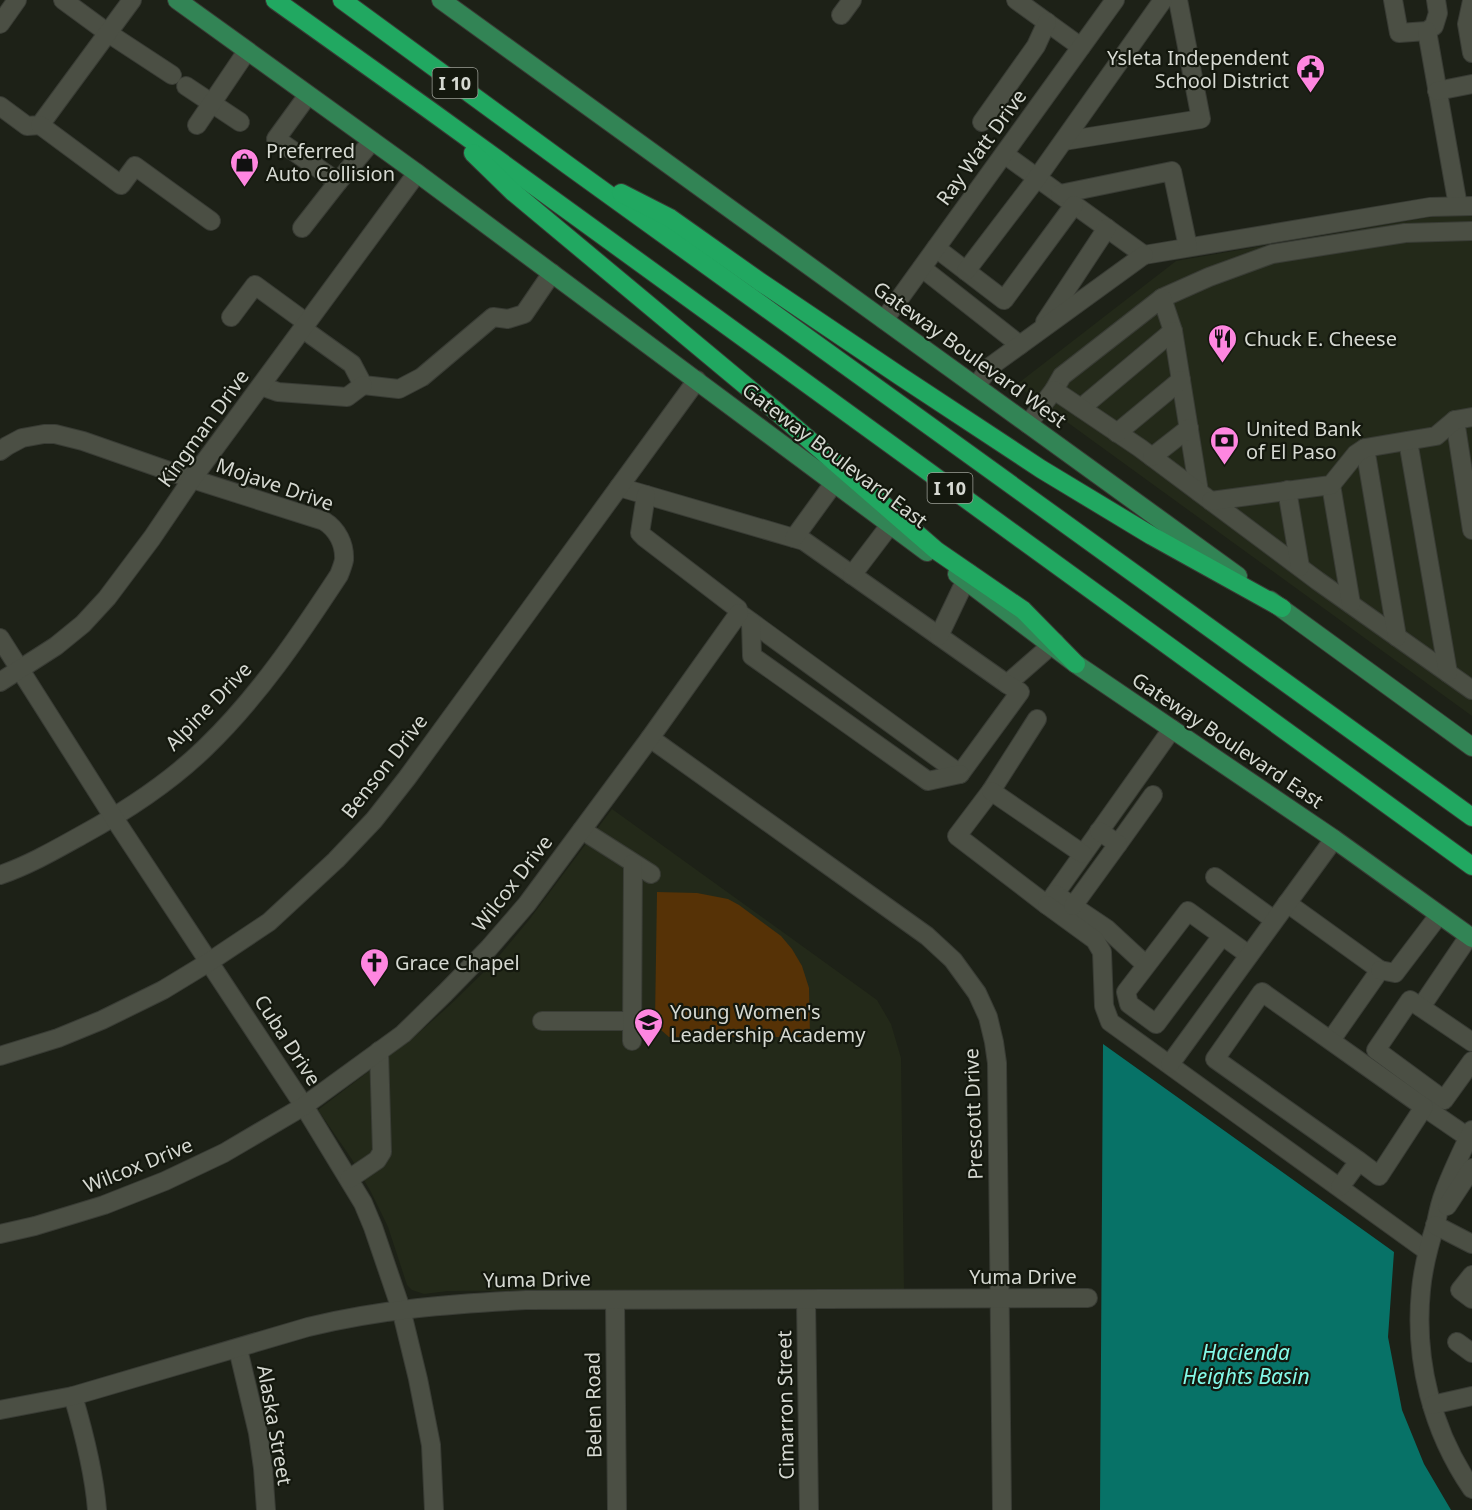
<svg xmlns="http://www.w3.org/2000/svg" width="1472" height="1510" viewBox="0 0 1472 1510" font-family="'Noto Sans',sans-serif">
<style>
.built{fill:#232919}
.green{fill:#563206}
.water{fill:#077267}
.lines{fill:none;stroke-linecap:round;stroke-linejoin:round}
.minor-casing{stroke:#393c35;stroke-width:20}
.major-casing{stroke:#393c35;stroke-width:20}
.highway-casing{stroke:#393c35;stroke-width:20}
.minor{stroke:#4b4f44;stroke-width:18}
.major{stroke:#328455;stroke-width:18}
.highway{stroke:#21a861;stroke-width:18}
.labels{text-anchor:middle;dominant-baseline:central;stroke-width:4.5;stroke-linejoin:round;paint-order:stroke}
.shield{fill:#14180e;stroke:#9c9f97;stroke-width:1.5}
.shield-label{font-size:18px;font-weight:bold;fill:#d6d9d2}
.poi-label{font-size:20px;fill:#d6d9d2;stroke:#14180e;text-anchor:start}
.street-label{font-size:20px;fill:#d6d9d2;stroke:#14180e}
.water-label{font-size:21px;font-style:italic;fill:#84fae9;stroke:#14180e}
</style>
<rect width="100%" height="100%" fill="#1d2117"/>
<g class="built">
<polygon points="1472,214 1472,716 1016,385 1176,261 1430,217"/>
<polygon points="612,809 877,1000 891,1024 901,1058 904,1289 448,1291 424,1294 412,1290 407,1285 388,1227 371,1192 351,1158 318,1110 414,1037 449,1006 494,962 529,920"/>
</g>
<polygon class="green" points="657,892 697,893 728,899 739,905 781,936 792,949 802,966 809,988 810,1037 669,1037 661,1030 655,1020"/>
<polygon class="water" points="1103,1044 1394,1252 1388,1337 1402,1410 1424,1464 1451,1510 1100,1510"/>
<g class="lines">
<defs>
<g id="minor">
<polyline points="63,0 108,33 172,75"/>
<polyline points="1016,0 1081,47"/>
<polyline points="1393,0 1399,33 1427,31 1434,26 1438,13 1436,0"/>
<polyline points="1472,1 1467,24 1472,53"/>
<polyline points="841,15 852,0"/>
<polyline points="0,24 17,0"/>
<polyline points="1427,31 1458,206"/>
<polyline points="186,86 240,122"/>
<polyline points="1437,91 1472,84"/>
<polyline points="0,106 27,126 40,125 132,0"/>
<polyline points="982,122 1036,46 1047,22"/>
<polyline points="40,125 121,185 135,166 211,221"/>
<polyline points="197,125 247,51"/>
<polyline points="1064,141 1201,119 1178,0"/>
<polyline points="1004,154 1144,255 1430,207 1472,206"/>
<polyline points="338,182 372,141"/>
<polyline points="1060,194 1172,171 1188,247"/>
<polyline points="302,228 338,182 276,139 308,95"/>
<polyline points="936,248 1004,300 1074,205"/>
<polyline points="922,268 1020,345"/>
<polyline points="966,271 1037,178 1163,0"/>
<polyline points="1162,298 1209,277 1272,254 1405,233 1472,231"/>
<polyline points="231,317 255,285 307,323"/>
<polyline points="884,320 1115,0"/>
<polyline points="1045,322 1107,228"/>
<polyline points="303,329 352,364 363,385 399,389 422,377 493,317 508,319 524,314 552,273"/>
<polyline points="261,386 278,392 347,397 363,385"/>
<polyline points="976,386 991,366 1144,255"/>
<polyline points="1054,390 1062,376 1162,298 1173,331 1199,492"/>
<polyline points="1081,408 1173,331"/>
<polyline points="1455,420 1472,530"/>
<polyline points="1028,424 1054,390 1140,448 1318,581 1472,690"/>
<polyline points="1117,433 1181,380"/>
<polyline points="1408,441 1448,673"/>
<polyline points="1365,448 1397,637"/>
<path d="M0 451 7 446 22 438 44 434H55L83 441 192 479 324 521C337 529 345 544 344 560 343 565 341 570 339 575 299 636 258 697 205 748 169 783 126 811 82 835 55 850 29 865 0 875"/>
<polyline points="1152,457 1189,428"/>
<polyline points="1331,485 1351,604"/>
<polyline points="619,487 804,541 1007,684 1055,642"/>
<polyline points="1287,490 1300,567"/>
<polyline points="646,495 640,533 644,537 738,609 739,613 960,774 1020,692 1007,684"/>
<polyline points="1211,501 1331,485 1356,454 1365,448 1436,436 1455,420 1472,417"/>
<polyline points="794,538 834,483"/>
<polyline points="852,575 890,525"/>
<polyline points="751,622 752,656 928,781 960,774"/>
<polyline points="939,636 969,573"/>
<polyline points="0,638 114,818 304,1106 363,1203 373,1227 401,1309 418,1379 431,1445 434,1510"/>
<polyline points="0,682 56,646 83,624 107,598 152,538 192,479 417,173"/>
<polyline points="1037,719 991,791 957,836 1047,905 1172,729"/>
<polyline points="650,738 927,936 953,960 977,993 988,1017 994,1042 997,1063 1002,1510"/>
<polyline points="991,791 1083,854"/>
<polyline points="582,830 651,874"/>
<polyline points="1118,844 1153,795"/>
<polyline points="1215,877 1274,920"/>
<polyline points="1055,894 1107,929 1146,965"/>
<polyline points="1287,903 1380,970 1331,1040"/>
<polyline points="1047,905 1095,940 1102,952 1104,1006 1110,1022 1427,1251"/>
<polyline points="1073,906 1118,844 1099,831"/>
<polyline points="1222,936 1156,1024 1129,1004 1126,992 1188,911 1249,955"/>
<polyline points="1380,970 1395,973 1439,915"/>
<polyline points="1421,1007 1469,936"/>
<polyline points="542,1021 632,1021"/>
<polyline points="632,1041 633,863"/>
<polyline points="1472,1042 1410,1000 1376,1050 1444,1100 1472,1061"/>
<polyline points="0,1056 58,1038 102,1020 163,990 209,962 269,922 336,860 374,820 407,778 697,380"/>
<polyline points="1170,1064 1334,839"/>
<polyline points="1424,1107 1472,1140"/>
<path d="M1472 1130C1462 1151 1452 1171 1444 1193 1440 1203 1438 1213 1436 1223 1429 1245 1423 1267 1421 1290 1414 1360 1432 1431 1472 1489"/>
<polyline points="349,1179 377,1160 382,1152 379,1051"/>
<polyline points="1340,1187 1359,1161 1379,1176 1424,1107 1262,992 1215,1059 1359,1161"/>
<polyline points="1447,1206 1472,1168"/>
<polyline points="1435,1225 1472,1244"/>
<polyline points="0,1234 35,1226 104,1205 165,1181 224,1153 304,1106 403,1034 445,993 489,948 527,904 650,738 739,613"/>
<polyline points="1472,1275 1460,1290 1472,1299"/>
<polyline points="615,1300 617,1510"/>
<polyline points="806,1300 809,1510"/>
<polyline points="1457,1342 1472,1353"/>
<polyline points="238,1349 258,1433 263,1468 266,1510"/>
<path d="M73 1396C84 1433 94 1471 97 1510"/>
<polyline points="1432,1405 1472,1396"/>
<path d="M0 1410 73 1396 308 1327C381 1309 451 1304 526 1300L1088 1298"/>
</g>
<g id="major">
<polyline points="177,0 417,173 927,552"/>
<polyline points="441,0 884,320 1238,576"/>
<polyline points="957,574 1076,664 1334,839 1472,938"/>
<polyline points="1270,600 1472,747"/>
</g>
<g id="highway">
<polyline points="275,0 428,109 1472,866"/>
<polyline points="342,0 569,166 1472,817"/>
<polyline points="473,153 513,192 776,411 937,551 1023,610 1076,664"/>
<polyline points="621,193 670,218 759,281 900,376 1041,469 1152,536 1282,608"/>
</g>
</defs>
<use href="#minor" class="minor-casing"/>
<use href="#major" class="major-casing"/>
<use href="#highway" class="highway-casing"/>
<use href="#minor" class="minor"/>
<use href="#major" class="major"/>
<use href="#highway" class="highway"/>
</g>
<defs>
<symbol id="civic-pin" viewBox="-11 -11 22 30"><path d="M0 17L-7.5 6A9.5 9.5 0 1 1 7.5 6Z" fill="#fe86e0" stroke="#14180e"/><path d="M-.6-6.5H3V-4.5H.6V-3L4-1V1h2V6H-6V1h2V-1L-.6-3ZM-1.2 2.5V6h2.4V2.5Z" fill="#111"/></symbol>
<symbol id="shop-pin" viewBox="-11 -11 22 30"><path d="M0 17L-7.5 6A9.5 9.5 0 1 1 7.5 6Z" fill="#fe86e0" stroke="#14180e"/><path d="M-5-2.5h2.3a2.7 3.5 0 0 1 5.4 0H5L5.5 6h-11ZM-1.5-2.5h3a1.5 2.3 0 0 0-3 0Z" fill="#111"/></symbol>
<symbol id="restaurant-pin" viewBox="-11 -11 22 30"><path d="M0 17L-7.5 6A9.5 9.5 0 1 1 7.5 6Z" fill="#fe86e0" stroke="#14180e"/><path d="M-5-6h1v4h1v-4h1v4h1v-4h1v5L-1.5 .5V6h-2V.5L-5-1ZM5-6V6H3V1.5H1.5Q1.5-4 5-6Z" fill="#111"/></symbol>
<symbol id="bank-pin" viewBox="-11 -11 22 30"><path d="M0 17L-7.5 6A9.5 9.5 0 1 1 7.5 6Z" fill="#fe86e0" stroke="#14180e"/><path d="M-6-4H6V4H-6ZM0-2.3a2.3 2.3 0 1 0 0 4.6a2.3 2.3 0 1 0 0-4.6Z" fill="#111"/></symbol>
<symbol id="church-pin" viewBox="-11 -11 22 30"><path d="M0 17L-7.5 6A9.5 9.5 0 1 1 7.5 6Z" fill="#fe86e0" stroke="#14180e"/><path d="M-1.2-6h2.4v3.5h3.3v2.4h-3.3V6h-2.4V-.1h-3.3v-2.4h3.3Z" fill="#111"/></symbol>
<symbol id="school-pin" viewBox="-11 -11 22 30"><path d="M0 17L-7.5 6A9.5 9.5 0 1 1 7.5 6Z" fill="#fe86e0" stroke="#14180e"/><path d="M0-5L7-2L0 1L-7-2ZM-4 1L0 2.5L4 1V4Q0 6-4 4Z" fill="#111"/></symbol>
</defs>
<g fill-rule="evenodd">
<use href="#civic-pin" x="1294" y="52" width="33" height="45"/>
<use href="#shop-pin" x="228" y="146" width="33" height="45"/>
<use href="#restaurant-pin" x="1206" y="322" width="33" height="45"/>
<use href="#bank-pin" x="1208" y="424" width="33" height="45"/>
<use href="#church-pin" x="358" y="946" width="33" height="45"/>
<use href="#school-pin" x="632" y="1006" width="33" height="45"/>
</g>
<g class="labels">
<g class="shield">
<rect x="432.5" y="68" width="45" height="30" rx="4.5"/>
<rect x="927.5" y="473" width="45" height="30" rx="4.5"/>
</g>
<g class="shield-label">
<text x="455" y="83">I 10</text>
<text x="950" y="488">I 10</text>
</g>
<g class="poi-label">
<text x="1289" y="57" text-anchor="end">Ysleta Independent<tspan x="1289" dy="23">School District</tspan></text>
<text x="266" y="150">Preferred<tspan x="266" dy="23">Auto Collision</tspan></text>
<text x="1244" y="338">Chuck E. Cheese</text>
<text x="1246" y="428">United Bank<tspan x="1246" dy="23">of El Paso</tspan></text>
<text x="395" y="962">Grace Chapel</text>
<text x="670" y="1011">Young Women's<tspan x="670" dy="23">Leadership Academy</tspan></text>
</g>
<g class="street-label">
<text transform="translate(981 147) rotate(-54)">Ray Watt Drive</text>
<text transform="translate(970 354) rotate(36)">Gateway Boulevard West</text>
<text transform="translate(203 428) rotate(-54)">Kingman Drive</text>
<text transform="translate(835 455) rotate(37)">Gateway Boulevard East</text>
<text transform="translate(275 484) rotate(19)">Mojave Drive</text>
<text transform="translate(208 706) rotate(-46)">Alpine Drive</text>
<text transform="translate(1228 740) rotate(34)">Gateway Boulevard East</text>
<text transform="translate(384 766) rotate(-52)">Benson Drive</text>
<text transform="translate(512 883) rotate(-52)">Wilcox Drive</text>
<text transform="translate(288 1040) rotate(57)">Cuba Drive</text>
<text transform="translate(973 1114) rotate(-92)">Prescott Drive</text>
<text transform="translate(138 1165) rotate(-22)">Wilcox Drive</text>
<text x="1023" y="1276">Yuma Drive</text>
<text transform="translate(537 1279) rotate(-1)">Yuma Drive</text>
<text transform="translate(593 1405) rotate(-91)">Belen Road</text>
<text transform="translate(785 1405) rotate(-91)">Cimarron Street</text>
<text transform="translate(275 1425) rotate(80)">Alaska Street</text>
</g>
<g class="water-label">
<text x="1246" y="1352">Hacienda<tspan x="1246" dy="24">Heights Basin</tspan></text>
</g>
</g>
</svg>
